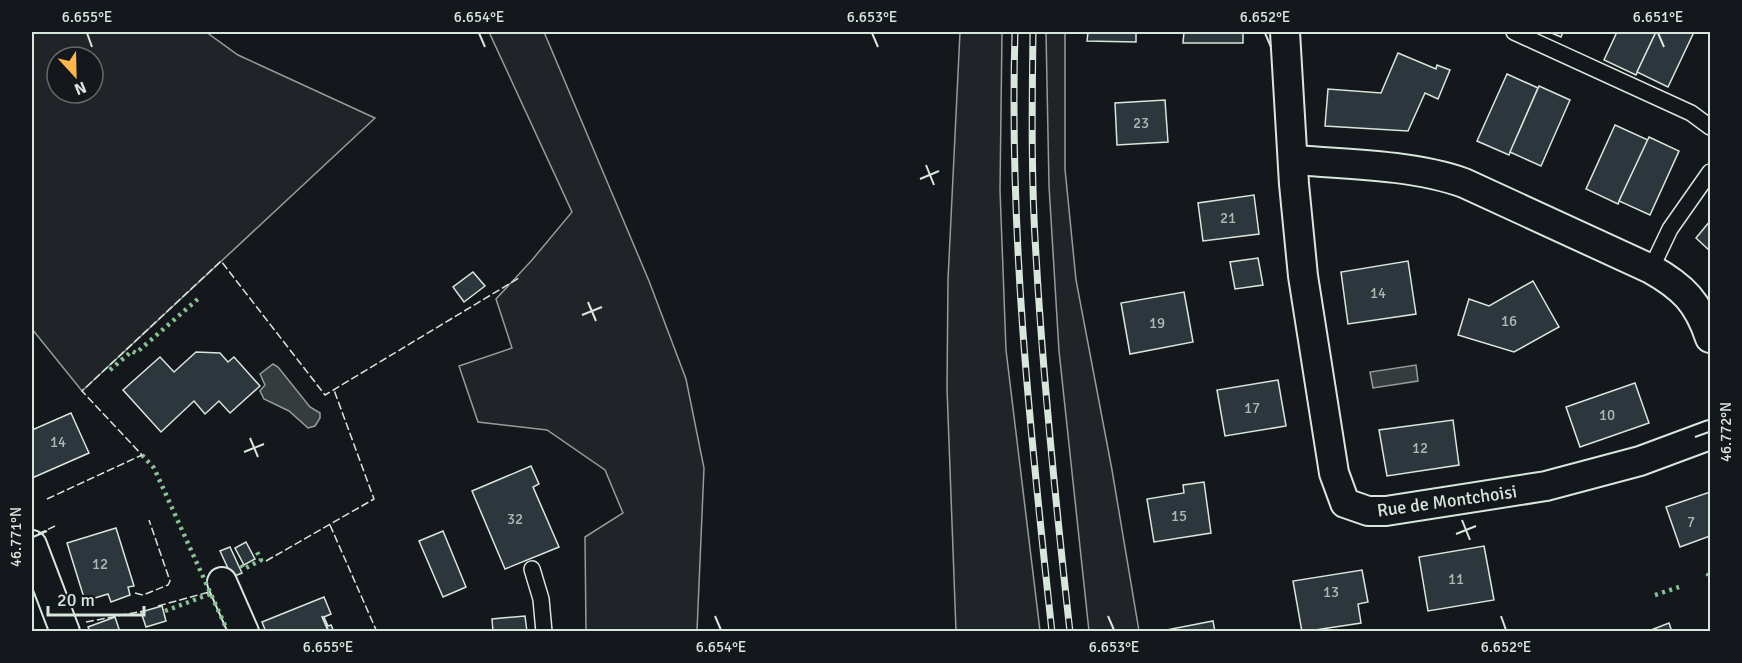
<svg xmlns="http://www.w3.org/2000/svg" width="1742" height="663" viewBox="0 0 1742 663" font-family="Signika,sans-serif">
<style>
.green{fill:#202428;stroke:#939e99;stroke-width:1.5;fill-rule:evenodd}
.water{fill:#363b3e;stroke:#939e99;stroke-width:1.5}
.building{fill:#2c363c;stroke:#d8e6dc;stroke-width:1.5}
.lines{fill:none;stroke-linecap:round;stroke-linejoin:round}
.lane-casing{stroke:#d8e6dc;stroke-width:18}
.street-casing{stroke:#d8e6dc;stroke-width:32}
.lane{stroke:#14181c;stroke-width:15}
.street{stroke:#14181c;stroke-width:28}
.rail-casing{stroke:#d8e6dc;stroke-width:7}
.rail{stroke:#14181c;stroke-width:4.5;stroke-dasharray:14;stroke-linecap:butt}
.hedge{stroke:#8ac095;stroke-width:4.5;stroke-dasharray:3 4.5;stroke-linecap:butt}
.fence{stroke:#d8e6dc;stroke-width:1.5;stroke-dasharray:8 3;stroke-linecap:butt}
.ticks{fill:none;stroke:#d8e6dc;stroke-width:2}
.labels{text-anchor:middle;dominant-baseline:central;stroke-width:4.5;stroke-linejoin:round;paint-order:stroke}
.number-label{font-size:15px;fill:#adbab4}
.street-label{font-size:18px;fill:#d8e6dc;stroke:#14181c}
.neatline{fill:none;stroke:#d8e6dc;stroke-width:2}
.ticks-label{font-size:15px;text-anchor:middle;fill:#d8e6dc}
</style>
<rect width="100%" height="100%" fill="#14181c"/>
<g class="green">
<path d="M32 32H206L238 55 375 118 82 391 32 329ZM57 57H93V93H57Z"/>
<polygon points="489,32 544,32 649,281 686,379 704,468 697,631 586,631 585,537 623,513 605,470 547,430 478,422 459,366 512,348 496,299 532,260 572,212"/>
<polygon points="960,32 1002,32 1000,190 1006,350 1040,631 956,631 947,388 948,280"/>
<polygon points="1046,32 1065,32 1065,169 1076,280 1112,470 1139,631 1089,631 1059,351 1049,186"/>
</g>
<g class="water">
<polygon points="273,364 278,367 310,407 320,413 320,418 315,426 308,428 289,411 264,399 260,391 265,385 260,374"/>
<polygon points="1416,365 1418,381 1373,388 1370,372"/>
</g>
<g class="building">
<polygon points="1088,32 1136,32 1136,42 1087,41"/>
<polygon points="1184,32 1243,32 1243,43 1183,43"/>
<polygon points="1549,32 1563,32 1561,37"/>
<polygon points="1617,32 1656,32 1636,75 1604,60"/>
<polygon points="1656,32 1694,32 1668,87 1637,72"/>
<polygon points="1398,53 1436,69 1437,65 1450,70 1438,99 1425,93 1408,131 1325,126 1328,89 1381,93"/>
<polygon points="1507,74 1538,88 1509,155 1477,141"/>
<polygon points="1539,86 1570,100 1541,166 1510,152"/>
<polygon points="1165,100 1168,142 1117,145 1115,103"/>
<polygon points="1615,125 1648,140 1618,204 1586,189"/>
<polygon points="1649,137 1679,151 1650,215 1619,201"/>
<polygon points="1254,195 1259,234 1203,241 1198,203"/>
<polygon points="1710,221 1710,251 1696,238"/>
<polygon points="1258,258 1263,285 1235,289 1230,262"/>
<polygon points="1408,261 1416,314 1348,324 1341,272"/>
<polygon points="473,272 485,286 464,302 453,287"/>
<polygon points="1533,281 1559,327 1514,352 1458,335 1469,299 1489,306"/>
<polygon points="1184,292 1193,342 1130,354 1121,303"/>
<polygon points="196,352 220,353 228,362 234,357 260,386 230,413 219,401 205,414 194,401 161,432 123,390 160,357 174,372"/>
<polygon points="1278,380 1286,426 1225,436 1217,390"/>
<polygon points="1635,383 1649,423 1580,447 1566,407"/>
<polygon points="71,413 89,453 32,478 32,430"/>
<polygon points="1453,420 1459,465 1387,476 1379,430"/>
<polygon points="531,466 539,484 533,487 559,547 505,569 472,491"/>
<polygon points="1204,482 1211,533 1154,542 1147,499 1184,493 1183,485"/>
<polygon points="1710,492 1710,536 1680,547 1666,507"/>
<polygon points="116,528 134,586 128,587 130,595 111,602 108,594 85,601 67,543"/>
<polygon points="443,531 466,587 443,597 419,541"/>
<polygon points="246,542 255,559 244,565 235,548"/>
<polygon points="1484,546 1494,600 1428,611 1419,557"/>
<polygon points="230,547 242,573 232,577 220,551"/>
<polygon points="1362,570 1368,602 1358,604 1361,623 1302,632 1293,581"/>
<polygon points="324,597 331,614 324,617 328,626 331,625 334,632 266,632 262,622"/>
<polygon points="162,606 166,621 146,627 141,612"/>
<polygon points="525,616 527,632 493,632 492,619"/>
<polygon points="115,617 120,632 90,632 88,627"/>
<polygon points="1213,621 1215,632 1166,632 1166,630"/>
<polygon points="1669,623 1672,632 1646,632"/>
</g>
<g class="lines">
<defs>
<g id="lane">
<polyline points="1514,32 1691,113 1710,127"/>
<polyline points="1651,269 1670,229 1710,172"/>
<polyline points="532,569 541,599 544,632"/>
</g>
<g id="street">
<polyline points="1285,32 1294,184 1303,276 1334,473 1345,503 1368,511 1386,511 1546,486 1640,461 1710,435"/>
<path d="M1293 160C1347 164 1414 165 1464 183L1651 269C1683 287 1698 302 1710 338"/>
<polyline points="32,545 65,632"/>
<polyline points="222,582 244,632"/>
</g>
</defs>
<use href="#lane" class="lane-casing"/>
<use href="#street" class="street-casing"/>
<use href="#lane" class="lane"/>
<use href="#street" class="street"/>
<defs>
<g id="rail">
<path d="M1015 32C1009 233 1030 432 1052 632"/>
<path d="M1033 32C1032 106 1031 181 1036 255 1043 381 1056 506 1070 632"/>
</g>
</defs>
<use href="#rail" class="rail-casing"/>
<use href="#rail" class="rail"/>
<g class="hedge">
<polyline points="110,370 132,351 136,353 199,298"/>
<polyline points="142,455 154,468 228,632"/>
<polyline points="241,565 244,569 261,560 256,550"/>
<polyline points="1710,574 1708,575 1710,580"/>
<polyline points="1655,595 1679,587"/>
<polyline points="165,611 210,594"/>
</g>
<g class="fence">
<polyline points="47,499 142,455 82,391 221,261 325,395 519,278"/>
<polyline points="330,525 377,632"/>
<polyline points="38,534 55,526"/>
<polyline points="266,561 374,499 334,390"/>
<polyline points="135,593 143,595 168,585 170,581 149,520"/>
<polyline points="158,606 209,592"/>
<polyline points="86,622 144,611"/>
</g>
</g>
<path class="ticks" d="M87 33 92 47M479 33 485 47M872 33 878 47M1265 33 1271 47M1658 33 1664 47M926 165 934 185M920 179 939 171M588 302 596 321M582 315 602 307M1695 437 1709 432M250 438 258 457M244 452 264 444M1462 520 1470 540M1456 534 1476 526M33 537 47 531M322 616 328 630M715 616 721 630M1108 616 1114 630M1501 616 1506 630"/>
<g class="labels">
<g class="number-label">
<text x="1141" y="123">23</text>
<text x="1228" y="218">21</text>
<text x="1378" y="293">14</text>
<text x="1509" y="321">16</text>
<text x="1157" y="323">19</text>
<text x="1252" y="408">17</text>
<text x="1607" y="415">10</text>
<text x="58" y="442">14</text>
<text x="1420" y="448">12</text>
<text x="1179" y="516">15</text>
<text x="515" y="519">32</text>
<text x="1691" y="522">7</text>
<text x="100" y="564">12</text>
<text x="1456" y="579">11</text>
<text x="1331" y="592">13</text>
</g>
<g class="street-label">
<text transform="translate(1447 501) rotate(-8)">Rue de Montchoisi</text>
</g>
</g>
<rect width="1742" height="663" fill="none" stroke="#14181c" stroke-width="66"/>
<g transform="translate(75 75) rotate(158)"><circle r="28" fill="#14181c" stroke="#626a69" stroke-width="1.5"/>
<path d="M0-4.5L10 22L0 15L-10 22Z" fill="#ffb74d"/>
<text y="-9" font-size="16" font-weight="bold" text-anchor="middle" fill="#d8e6dc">N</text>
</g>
<path d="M48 606v9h96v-9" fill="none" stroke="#d8e6dc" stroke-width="3"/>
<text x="57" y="606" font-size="18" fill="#d8e6dc" stroke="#14181c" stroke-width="4.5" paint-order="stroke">20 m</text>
<rect x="33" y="33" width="1676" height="597" class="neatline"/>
<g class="ticks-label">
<text x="87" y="22">6.655°E</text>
<text x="479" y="22">6.654°E</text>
<text x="872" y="22">6.653°E</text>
<text x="1265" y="22">6.652°E</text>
<text x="1658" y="22">6.651°E</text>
<text transform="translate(1726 432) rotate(-90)" y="5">46.772°N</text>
<text transform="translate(16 537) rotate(-90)" y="5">46.771°N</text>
<text x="328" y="652">6.655°E</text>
<text x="721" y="652">6.654°E</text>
<text x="1114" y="652">6.653°E</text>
<text x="1506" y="652">6.652°E</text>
</g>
</svg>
